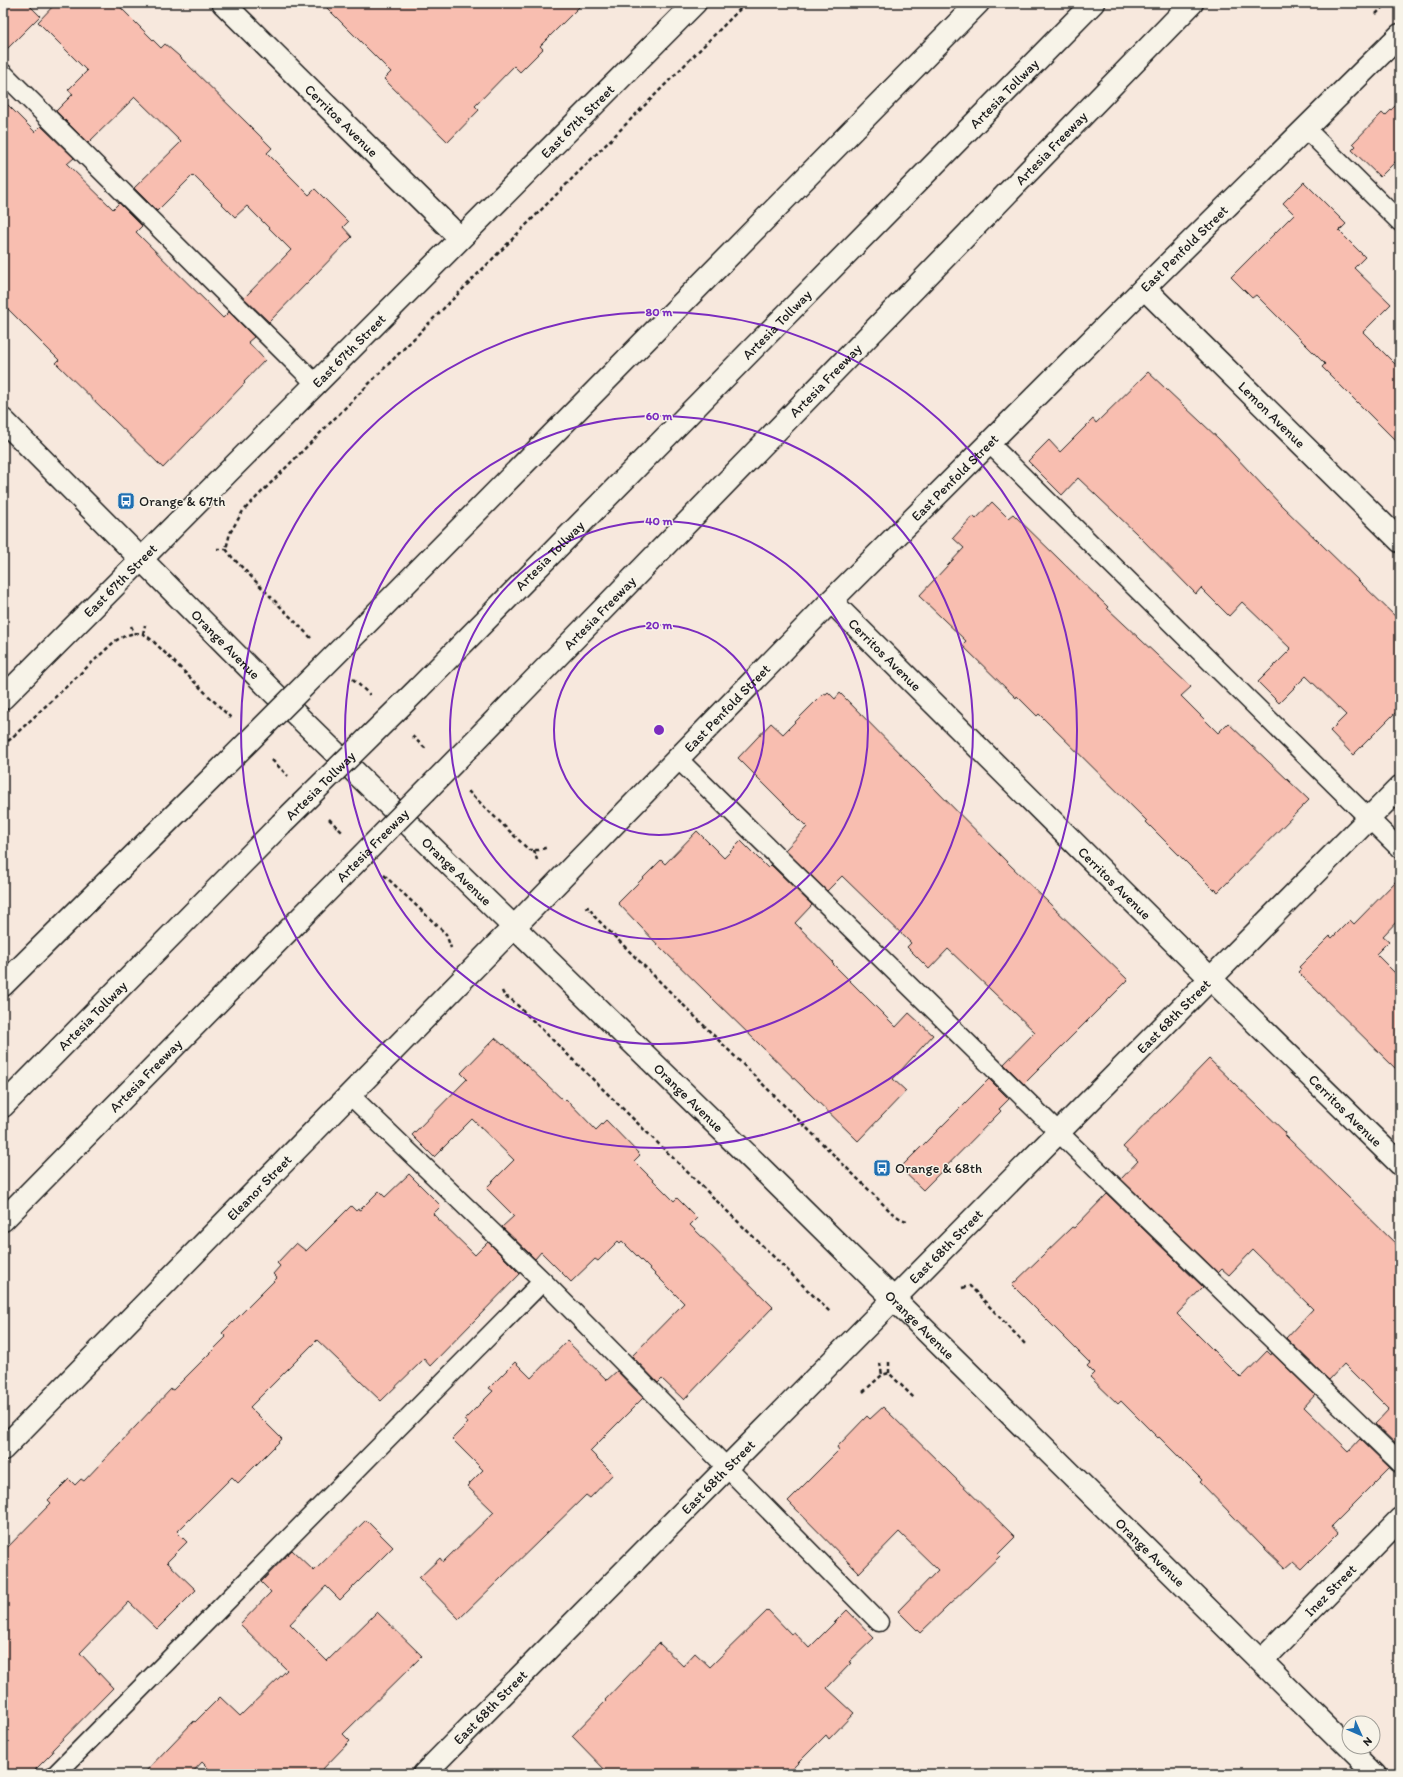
<svg xmlns="http://www.w3.org/2000/svg" width="1403" height="1777" viewBox="0 0 1403 1777" font-family="Itim,sans-serif">
<style>
.building{fill:#f8beb0;stroke:#1c1c1c}
.lines{fill:none;stroke-linecap:round;stroke-linejoin:round}
.lane-casing{stroke:#1c1c1c;stroke-width:21}
.street-casing{stroke:#1c1c1c;stroke-width:25}
.secondary-casing{stroke:#1c1c1c;stroke-width:25}
.highway-casing{stroke:#1c1c1c;stroke-width:25}
.path{stroke:#1c1c1c;stroke-width:2.5;stroke-dasharray:4 3;stroke-linecap:butt}
.lane{stroke:#f7f3e8;stroke-width:18}
.street{stroke:#f7f3e8;stroke-width:22}
.secondary{stroke:#f7f3e8;stroke-width:22}
.highway{stroke:#f7f3e8;stroke-width:22}
.highway-bridge-casing{stroke:#1c1c1c;stroke-width:25;stroke-linecap:butt}
.highway-bridge{stroke:#f7f3e8;stroke-width:22}
.ring{fill:none;stroke:#7b2cbf;stroke-width:2}
.labels{text-anchor:middle;dominant-baseline:central;stroke-width:3;stroke-linejoin:round;paint-order:stroke}
.street-label{font-size:14px;fill:#1c1c1c;stroke:#f7f3e8}
.poi-label{font-size:14px;fill:#1c1c1c;stroke:#f7f3e8;text-anchor:start}
.centre{fill:#7b2cbf;stroke:#f7f3e8;stroke-width:2}
.ring-label{font-size:12px;text-anchor:middle;font-weight:bold;fill:#7b2cbf;stroke:#f7f3e8;stroke-width:3;stroke-linejoin:round;paint-order:stroke}
</style>
<rect width="100%" height="100%" fill="#f7e8dd"/>
<filter id="ink" filterUnits="userSpaceOnUse"><feTurbulence type="fractalNoise" baseFrequency=".025" numOctaves="2"/><feDisplacementMap in="SourceGraphic" scale="8" xChannelSelector="R" yChannelSelector="G"/><feConvolveMatrix kernelMatrix="1 2 1 2 8 2 1 2 1" color-interpolation-filters="sRGB"/></filter>
<g filter="url(#ink)">
<g class="building">
<polygon points="3,3 27,3 40,16 3,53"/>
<polygon points="56,3 116,3 161,48 165,44 179,56 247,123 272,148 267,153 309,195 315,189 348,222 343,227 352,237 269,322 244,298 291,250 247,206 235,217 193,175 157,211 134,188 181,142 135,97 88,143 56,111 73,94 68,90 87,71 38,22"/>
<polygon points="322,3 583,3 540,46 543,49 520,72 514,66 475,106 479,110 448,142 384,79 391,72"/>
<polygon points="3,100 35,132 41,126 74,158 67,164 113,209 119,203 142,226 136,232 223,318 229,312 254,337 248,342 265,360 244,382 245,383 163,468 56,363 59,360 3,304"/>
<polygon points="1400,101 1400,157 1380,177 1352,150 1356,146 1353,143 1382,113 1385,116"/>
<polygon points="1304,182 1346,224 1339,231 1365,257 1354,268 1391,304 1363,332 1400,369 1400,445 1322,367 1325,364 1256,295 1252,298 1231,277 1294,214 1283,203"/>
<polygon points="1148,372 1219,439 1281,505 1400,621 1400,708 1353,755 1330,731 1346,715 1306,676 1279,703 1258,682 1291,649 1242,602 1229,616 1201,588 1196,594 1136,533 1078,478 1062,495 1028,461 1049,440 1060,452 1093,419 1096,423"/>
<polygon points="992,502 1008,518 1013,514 1108,607 1107,608 1191,687 1181,696 1218,733 1228,723 1309,800 1218,892 1215,889 1214,890 1146,822 1147,821 1039,714 1037,716 1017,696 1016,698 962,645 966,641 919,596 964,548 953,538 973,516 976,519"/>
<polygon points="828,692 835,699 840,693 1009,864 1128,980 1024,1084 1004,1064 1035,1032 948,949 929,969 907,947 911,943 842,876 827,891 785,850 807,827 738,758 771,723 783,734 824,693 826,694"/>
<polygon points="697,831 724,858 741,841 768,868 771,865 812,905 795,923 833,962 832,963 896,1027 909,1013 933,1035 893,1079 906,1091 858,1141 659,946 618,903 661,860 665,864"/>
<polygon points="1400,877 1400,918 1383,936 1389,941 1376,954 1400,978 1400,1073 1298,972 1301,969 1299,967 1330,936 1332,938 1350,920 1354,924"/>
<polygon points="495,1038 503,1045 504,1044 564,1101 566,1099 596,1130 606,1120 640,1155 634,1161 674,1201 677,1198 697,1218 690,1225 773,1307 684,1400 662,1379 658,1383 632,1356 684,1303 622,1241 620,1243 618,1241 598,1261 595,1259 571,1282 541,1252 535,1259 502,1227 514,1216 486,1188 514,1160 472,1119 434,1157 412,1135 467,1079 461,1073"/>
<polygon points="1209,1059 1286,1133 1285,1135 1400,1248 1400,1448 1375,1424 1389,1409 1344,1364 1329,1380 1286,1338 1313,1309 1253,1250 1229,1275 1222,1269 1218,1273 1121,1179 1138,1161 1123,1147"/>
<polygon points="989,1079 1009,1099 999,1109 1001,1111 923,1190 900,1168"/>
<polygon points="409,1174 441,1206 433,1214 475,1255 488,1242 520,1274 430,1366 424,1359 381,1401 317,1340 250,1407 282,1439 238,1483 232,1477 177,1532 187,1542 167,1562 196,1590 157,1629 129,1602 80,1653 113,1688 52,1750 53,1752 31,1774 3,1774 3,1552 51,1503 48,1500 69,1479 75,1485 81,1479 84,1481 171,1389 173,1390 226,1337 222,1333 277,1278 273,1274 280,1266 277,1263 296,1243 306,1251 351,1206 356,1211 358,1209 360,1210 379,1191 385,1197"/>
<polygon points="1107,1194 1203,1287 1177,1314 1241,1378 1267,1351 1271,1355 1272,1353 1315,1395 1304,1407 1349,1451 1360,1439 1390,1468 1332,1526 1338,1533 1302,1569 1293,1561 1285,1568 1262,1546 1200,1482 1202,1480 1159,1437 1158,1438 1121,1401 1118,1404 1090,1377 1094,1373 1087,1366 1090,1363 1012,1285 1072,1227 1074,1228"/>
<polygon points="567,1341 607,1380 617,1371 643,1398 590,1451 613,1474 590,1498 586,1495 459,1619 419,1578 440,1558 443,1562 494,1512 467,1486 483,1470 452,1439 468,1423 464,1420 493,1391 489,1388 515,1362 531,1378"/>
<polygon points="883,1407 1015,1537 998,1554 1000,1556 920,1633 898,1611 938,1570 899,1532 859,1573 788,1501 839,1450 837,1447 867,1416 870,1419"/>
<polygon points="366,1520 393,1547 340,1600 326,1586 290,1624 327,1661 377,1612 422,1656 343,1734 350,1741 318,1774 214,1774 202,1762 191,1774 143,1774 194,1721 195,1722 220,1697 240,1716 287,1670 240,1624 271,1592 261,1582 292,1550 314,1571"/>
<polygon points="768,1610 791,1634 794,1632 809,1648 847,1610 874,1638 849,1662 851,1663 827,1688 854,1713 829,1739 826,1735 787,1774 609,1774 572,1736 606,1701 605,1700 659,1643 683,1666 695,1653 710,1667"/>
</g>
<g class="lines">
<defs>
<g id="lane">
<polyline points="3,73 315,383"/>
<polyline points="1306,129 1400,222"/>
<polyline points="989,443 1400,849"/>
<polyline points="678,759 1090,1163 1400,1463"/>
<polyline points="350,1095 543,1281 879,1622"/>
<polyline points="56,1774 543,1281"/>
</g>
<g id="street">
<path id="s1" d="M223 3 460 238"/>
<path id="s2" d="M1144 288 1400 541"/>
<path id="s3" d="M831 601 1211 979 1400 1164"/>
<path id="s4" d="M3 698 695 3"/>
<path id="s5" d="M3 1449 515 926 831 601 1144 288 1400 35"/>
<path id="s6" d="M1261 1661 1400 1519"/>
</g>
<g id="secondary">
<path id="s7" d="M3 420 273 692 767 1174 1375 1774"/>
<path id="s8" d="M424 1774 1400 787"/>
</g>
<g id="highway">
<polyline points="359,631 978,3"/>
<path id="s9" d="M419 688 1093 3"/>
<path id="s10" d="M472 744 1192 3"/>
<polyline points="3,985 224,766"/>
<path id="s11" d="M3 1106 281 824"/>
<path id="s12" d="M3 1220 338 880"/>
</g>
</defs>
<use href="#lane" class="lane-casing"/>
<use href="#street" class="street-casing"/>
<use href="#secondary" class="secondary-casing"/>
<use href="#highway" class="highway-casing"/>
<g class="path">
<polyline points="1376,14 1387,3"/>
<polyline points="217,549 226,549"/>
<polyline points="131,626 135,634"/>
<polyline points="143,634 145,625"/>
<polyline points="311,638 232,557 226,549 230,533 243,511 746,3"/>
<polyline points="353,679 370,695"/>
<polyline points="412,736 426,749"/>
<path d="M3 746 115 641C122 637 134 631 143 634 147 635 151 640 154 642L231 718"/>
<polyline points="272,760 288,776"/>
<polyline points="468,791 529,850 539,850 548,847"/>
<polyline points="329,819 342,832"/>
<polyline points="534,850 537,860"/>
<polyline points="384,875 446,934 451,948"/>
<polyline points="585,908 589,907 594,916 892,1213 901,1219 907,1221"/>
<polyline points="502,991 505,997 510,998 831,1313"/>
<polyline points="962,1288 970,1286 1026,1345"/>
<polyline points="889,1362 889,1373"/>
<polyline points="880,1363 882,1375"/>
<polyline points="863,1392 882,1375 889,1373 914,1398"/>
</g>
<use href="#lane" class="lane"/>
<use href="#street" class="street"/>
<use href="#secondary" class="secondary"/>
<use href="#highway" class="highway"/>
<defs>
<g id="highway-bridge">
<polyline points="224,766 359,631"/>
<path id="s13" d="M281 824 419 688"/>
<path id="s14" d="M338 880 472 744"/>
</g>
</defs>
<use href="#highway-bridge" class="highway-bridge-casing"/>
<use href="#highway-bridge" class="highway-bridge"/>
</g>
</g>
<g class="ring">
<circle cx="659" cy="730" r="105"/>
<circle cx="659" cy="730" r="209"/>
<circle cx="659" cy="730" r="314"/>
<circle cx="659" cy="730" r="418"/>
</g>
<defs>
<symbol id="bus-square" viewBox="-11 -11 22 22"><rect x="-9" y="-9" width="18" height="18" rx="4" fill="#1f6fb2" stroke="#f7f3e8"/><path d="M-5-6H5V4H4V6H2V4H-2V6H-4V4H-5ZM-3.5-4V0h7V-4ZM-3.5 1.2v1.5H-2V1.2ZM2 1.2v1.5H3.5V1.2Z" fill="#fff"/></symbol>
</defs>
<g fill-rule="evenodd">
<use href="#bus-square" x="116" y="491" width="20" height="20"/>
<use href="#bus-square" x="872" y="1158" width="20" height="20"/>
</g>
<g class="labels">
<g class="street-label">
<text stroke="none"><textPath href="#s9" startOffset="834">Artesia Tollway</textPath></text>
<text stroke="none"><textPath href="#s1" startOffset="167">Cerritos Avenue</textPath></text>
<text stroke="none"><textPath href="#s4" startOffset="814">East 67th Street</textPath></text>
<text stroke="none"><textPath href="#s10" startOffset="831">Artesia Freeway</textPath></text>
<text stroke="none"><textPath href="#s5" startOffset="1684">East Penfold Street</textPath></text>
<text stroke="none"><textPath href="#s9" startOffset="510">Artesia Tollway</textPath></text>
<text stroke="none"><textPath href="#s4" startOffset="490">East 67th Street</textPath></text>
<text stroke="none"><textPath href="#s10" startOffset="507">Artesia Freeway</textPath></text>
<text stroke="none"><textPath href="#s2" startOffset="180">Lemon Avenue</textPath></text>
<text stroke="none"><textPath href="#s5" startOffset="1360">East Penfold Street</textPath></text>
<text stroke="none"><textPath href="#s9" startOffset="186">Artesia Tollway</textPath></text>
<text stroke="none"><textPath href="#s4" startOffset="166">East 67th Street</textPath></text>
<text stroke="none"><textPath href="#s10" startOffset="183">Artesia Freeway</textPath></text>
<text stroke="none"><textPath href="#s7" startOffset="316">Orange Avenue</textPath></text>
<text stroke="none"><textPath href="#s3" startOffset="76">Cerritos Avenue</textPath></text>
<text stroke="none"><textPath href="#s5" startOffset="1036">East Penfold Street</textPath></text>
<text stroke="none"><textPath href="#s13" startOffset="55">Artesia Tollway</textPath></text>
<text stroke="none"><textPath href="#s14" startOffset="49">Artesia Freeway</textPath></text>
<text stroke="none"><textPath href="#s7" startOffset="640">Orange Avenue</textPath></text>
<text stroke="none"><textPath href="#s3" startOffset="400">Cerritos Avenue</textPath></text>
<text stroke="none"><textPath href="#s11" startOffset="127">Artesia Tollway</textPath></text>
<text stroke="none"><textPath href="#s8" startOffset="1066">East 68th Street</textPath></text>
<text stroke="none"><textPath href="#s12" startOffset="203">Artesia Freeway</textPath></text>
<text stroke="none"><textPath href="#s7" startOffset="964">Orange Avenue</textPath></text>
<text stroke="none"><textPath href="#s3" startOffset="724">Cerritos Avenue</textPath></text>
<text stroke="none"><textPath href="#s5" startOffset="366">Eleanor Street</textPath></text>
<text stroke="none"><textPath href="#s8" startOffset="742">East 68th Street</textPath></text>
<text stroke="none"><textPath href="#s7" startOffset="1288">Orange Avenue</textPath></text>
<text stroke="none"><textPath href="#s8" startOffset="418">East 68th Street</textPath></text>
<text stroke="none"><textPath href="#s7" startOffset="1612">Orange Avenue</textPath></text>
<text stroke="none"><textPath href="#s6" startOffset="99">Inez Street</textPath></text>
<text stroke="none"><textPath href="#s8" startOffset="94">East 68th Street</textPath></text>
</g>
<g class="poi-label">
<text x="139" y="501">Orange &amp; 67th</text>
<text x="895" y="1168">Orange &amp; 68th</text>
</g>
</g>
<circle cx="659" cy="730" r="6" class="centre"/>
<g class="ring-label">
<text x="659" y="316">80 m</text>
<text x="659" y="420">60 m</text>
<text x="659" y="525">40 m</text>
<text x="659" y="629">20 m</text>
</g>
<rect width="1403" height="1777" fill="none" stroke="#f7f3e8" stroke-width="16"/>
<rect x="8" y="8" width="1387" height="1761" fill="none" stroke="#1c1c1c" stroke-width="1.5" filter="url(#ink)"/>
<g transform="translate(1361 1735) rotate(135)"><circle r="19" fill="#f7f3e8" stroke="#9f9d96"/>
<path d="M0-3L7 15L0 10L-7 15Z" fill="#1f6fb2"/>
<text y="-6" font-size="11" font-weight="bold" text-anchor="middle" fill="#1c1c1c">N</text>
</g>
</svg>
